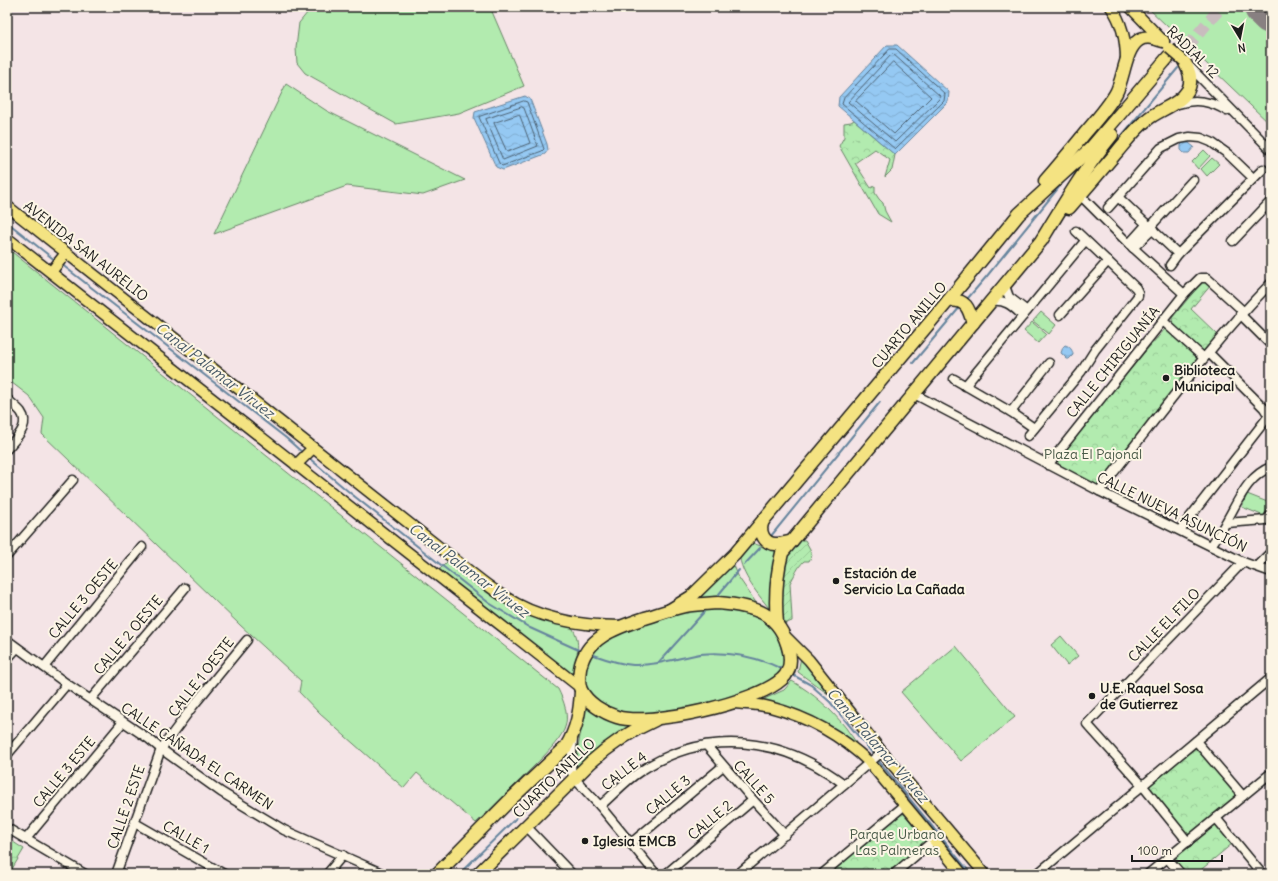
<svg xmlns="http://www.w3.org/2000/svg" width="1278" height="881" viewBox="0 0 1278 881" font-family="Delius,sans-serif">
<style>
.grass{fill:#b2ebaf;stroke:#678466}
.forest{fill:url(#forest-crowns);stroke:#678466}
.garden{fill:url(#garden-furrows);stroke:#678466}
.water{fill:url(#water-waves);stroke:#65849d}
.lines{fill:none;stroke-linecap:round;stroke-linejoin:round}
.shore{stroke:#4c6172;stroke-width:1}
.stream{stroke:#65849d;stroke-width:2}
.runway{stroke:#888081;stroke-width:40}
.highway-tunnel{stroke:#c9bcbe;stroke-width:12;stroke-dasharray:12 6;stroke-linecap:butt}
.minor-casing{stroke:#1c1c1c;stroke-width:11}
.major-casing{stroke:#1c1c1c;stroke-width:13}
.highway-casing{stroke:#1c1c1c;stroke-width:15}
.minor{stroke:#fcf5e5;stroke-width:8}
.major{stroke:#f4e382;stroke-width:10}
.highway{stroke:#f4e382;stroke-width:12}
.major-bridge-casing{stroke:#1c1c1c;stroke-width:13;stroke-linecap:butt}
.major-bridge{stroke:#f4e382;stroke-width:10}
.poi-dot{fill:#1c1c1c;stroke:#fcf5e5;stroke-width:1.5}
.labels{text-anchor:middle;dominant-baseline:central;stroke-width:4;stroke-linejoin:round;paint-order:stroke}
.street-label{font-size:14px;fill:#1c1c1c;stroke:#fcf5e5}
.poi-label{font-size:14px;font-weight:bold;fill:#1c1c1c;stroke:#fcf5e5;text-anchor:start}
.park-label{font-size:14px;fill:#495a48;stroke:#fcf5e5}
.water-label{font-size:15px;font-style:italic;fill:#465967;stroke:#fcf5e5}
</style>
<defs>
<pattern id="forest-crowns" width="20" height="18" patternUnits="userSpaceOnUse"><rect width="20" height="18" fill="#b2ebaf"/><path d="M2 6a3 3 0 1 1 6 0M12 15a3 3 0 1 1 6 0" fill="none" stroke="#98c996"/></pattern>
<pattern id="garden-furrows" width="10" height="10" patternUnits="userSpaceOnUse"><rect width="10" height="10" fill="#b2ebaf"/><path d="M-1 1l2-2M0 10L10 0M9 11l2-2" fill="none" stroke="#98c996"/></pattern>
<pattern id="water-waves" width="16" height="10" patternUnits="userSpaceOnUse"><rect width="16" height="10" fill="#95c9f3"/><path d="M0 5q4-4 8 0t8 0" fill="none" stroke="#80acd0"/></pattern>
</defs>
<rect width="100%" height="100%" fill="#f4e4e6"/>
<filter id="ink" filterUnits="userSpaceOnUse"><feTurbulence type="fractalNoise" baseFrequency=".025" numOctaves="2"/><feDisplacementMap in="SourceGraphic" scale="8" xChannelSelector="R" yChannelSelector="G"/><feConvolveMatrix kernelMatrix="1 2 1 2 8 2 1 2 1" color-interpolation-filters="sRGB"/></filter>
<g filter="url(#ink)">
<g class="grass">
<polygon points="312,7 490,7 524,86 459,113 396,124 305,73 297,63 296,48 299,23"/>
<polygon points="1147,7 1239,7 1271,38 1271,125"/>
<polygon points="286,84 327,111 465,180 423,195 347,186 214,234"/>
<polygon points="1204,150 1210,156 1198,169 1192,162"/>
<polygon points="1212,158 1219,164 1207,176 1201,169"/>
<path d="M7 248 558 689C564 701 570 717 564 730 558 742 544 756 535 765 515 785 496 804 476 823L417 773 404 788 320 714 299 692 301 681 240 625 42 434 44 418 29 396 7 379Z"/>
<polygon points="1041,312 1056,325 1049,334 1033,321"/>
<polygon points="1032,322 1046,334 1038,343 1024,331"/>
<polygon points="1247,494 1270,503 1264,516 1242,507"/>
<path d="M750 542 766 548 779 549 772 612C759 595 741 576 739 553Z"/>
<path d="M449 560 504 601 571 626C583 642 576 659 572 677L438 571Z"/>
<polygon points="733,563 739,578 757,604 719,598 694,599"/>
<polygon points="694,609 733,609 764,618 777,634 786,665 779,676 755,689 710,706 642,714 622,715 597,701 588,690 584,679 586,663 597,645 643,622"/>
<polygon points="1061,636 1078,656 1067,665 1051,645"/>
<polygon points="956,646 1015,717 961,761 901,692"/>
<polygon points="801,657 830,693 828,694 798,672"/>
<path d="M792 681C814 694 830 708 846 728 849 733 854 738 856 743L841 734 760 701 784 690Z"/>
<polygon points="585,704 637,724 576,772 576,761"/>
</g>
<g class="forest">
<polygon points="854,120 895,155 892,170 885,177 890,160 875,149 855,163 871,188 875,186 875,193 879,199 883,203 885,211 891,222 878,214 839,146 844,137 844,123 851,122"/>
<polygon points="1205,281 1211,285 1191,309 1219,336 1206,352 1201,351 1172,324 1172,318 1202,282"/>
<polygon points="1165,329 1198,359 1099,486 1060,467 1057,460 1143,354"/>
<polygon points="1197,747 1238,796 1191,835 1187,834 1148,787 1148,784"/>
<polygon points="901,813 904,814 925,839 926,842 924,845 890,874 827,874"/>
<polygon points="1215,825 1219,826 1233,843 1196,874 1183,874 1175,863 1176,858"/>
<polygon points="7,838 24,849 9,874 7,874"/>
</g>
<path class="garden" d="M799 540H805L810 549 812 555 809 561H804C797 568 795 575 790 583L792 618V621L784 624 781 615 783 563 786 552Z"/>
<g class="water">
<polygon points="887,45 897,45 949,92 948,102 895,155 838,106 839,97"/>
<polygon points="525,96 530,99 547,144 548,150 545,154 503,170 496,167 474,118 475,112"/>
<polygon points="1184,142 1189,143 1194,147 1189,153 1184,153 1181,150 1181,145"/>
<path d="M1065 345C1070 346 1073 351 1073 355L1069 359H1067L1061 353 1063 347Z"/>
</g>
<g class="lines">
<g class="shore">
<polygon points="890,49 896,49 945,94 944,101 895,149 842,104 844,98"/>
<polygon points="893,54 940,96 939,99 895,142 848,102 891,55"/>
<polygon points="893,62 931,97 894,134 856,101"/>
<polygon points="524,101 527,102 544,149 542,151 502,166 499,163 479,117"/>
<polygon points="522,107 524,108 538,146 503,160 486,119"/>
<polygon points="518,115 520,116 530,143 507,152 494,123"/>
</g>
<g class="stream">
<polyline points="1104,157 1178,68"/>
<polyline points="7,222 56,261"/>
<polyline points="61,264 286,438 304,454"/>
<polyline points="968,298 987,276 1064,181 1080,168"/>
<polyline points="913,363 960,307"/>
<polyline points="309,458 349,492 489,603 530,628 583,652"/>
<polyline points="771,536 880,402"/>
<polyline points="744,565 760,548"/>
<polyline points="719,594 739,570"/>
<path d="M591 654C605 659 618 664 633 665 655 666 678 658 700 654 729 651 758 657 784 670"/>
<polyline points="658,663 704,612"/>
<polyline points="791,674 811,685 830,702 874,755"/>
<polyline points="877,759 971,874"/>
<polyline points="459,874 556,779"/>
</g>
<polyline class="runway" points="1264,7 1271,14"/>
<polyline class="highway-tunnel" points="1175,61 1221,7"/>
<defs>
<g id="minor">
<polyline points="1189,66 1271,150"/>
<path d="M1178 104C1196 98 1211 101 1227 111"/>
<polyline points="1080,195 1129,244 1184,294"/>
<polyline points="1118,197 1178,254"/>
<polyline points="1108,208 1161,148 1179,139 1190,137 1201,138 1211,142 1228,154 1253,178"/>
<polyline points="1150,227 1193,180"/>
<polyline points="1233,241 1271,201"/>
<polyline points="1129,244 1147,224"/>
<polyline points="1133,248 1153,229"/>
<polyline points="1170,265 1178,254 1263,169"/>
<polyline points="1007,283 1005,286 1009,297 1027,311"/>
<path d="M992 301C1006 299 1013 307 1023 316"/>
<polyline points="1240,314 1271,345"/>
<polyline points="1060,315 1108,261"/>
<polyline points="1163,321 1204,358"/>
<polyline points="1209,353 1264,408 1271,419"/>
<polyline points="954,379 1011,412 1034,428"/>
<polyline points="965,386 1085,241"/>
<polyline points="914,394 1099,491 1243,562 1271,572"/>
<path d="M7 399C11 403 17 407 21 412 31 426 15 439 7 449"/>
<polyline points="1011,412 1049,363"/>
<polyline points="1028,436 1081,372 1095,350 1138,296 1138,292 1136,288 1076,231"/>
<polyline points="1048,465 1184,294 1200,278 1207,278 1243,311"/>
<path d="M1099 491C1155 421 1208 347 1271 283"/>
<polyline points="1226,523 1266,520 1271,515"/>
<polyline points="1180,530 1271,413"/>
<path d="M1211 546C1216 538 1222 530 1226 522 1238 502 1247 476 1271 467"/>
<polyline points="7,556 73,480"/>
<polyline points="1257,566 1271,552"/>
<polyline points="7,640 67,684 149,739 161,749 221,792 284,830 384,874"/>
<polyline points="7,659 17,648"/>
<polyline points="44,667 142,547"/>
<polyline points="91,699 185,588"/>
<polyline points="573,737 571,771 575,779 600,806 656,874"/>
<polyline points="1196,741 1243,796"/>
<polyline points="706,745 753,800 785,835"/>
<polyline points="7,755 67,684"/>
<path d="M600 806C613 795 625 781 639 772 707 727 782 737 844 784"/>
<polyline points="1216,818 1262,874"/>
<polyline points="135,823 224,874"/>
<polyline points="526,826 572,874"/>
<polyline points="7,828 85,874"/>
<polyline points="26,839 123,722"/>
<polyline points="1188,842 1142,785 1087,724 1243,562"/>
<polyline points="630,844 723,766"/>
<polyline points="1167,858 1181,874"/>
<polyline points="116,874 161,749 193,706 247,640"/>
<polyline points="327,874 343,855"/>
<polyline points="666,874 753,800"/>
<polyline points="738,874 882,752"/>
<polyline points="822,874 905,805"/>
<polyline points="894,874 934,840"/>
<polyline points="1037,874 1271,678"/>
<polyline points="1148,874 1271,773"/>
</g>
<g id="major">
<path d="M1111 7C1122 22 1126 41 1126 60"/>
<polyline points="1130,7 1164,42"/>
<path d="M7 206 458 562C473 574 488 587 505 597 540 620 581 626 622 626"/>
<polyline points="7,238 581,688"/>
<polyline points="51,272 66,253"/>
<polyline points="296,465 313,448"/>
<polyline points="784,635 809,660 882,752 985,874"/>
<path d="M733 703C745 704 758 704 770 707 808 717 842 736 870 763L962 874"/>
</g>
<g id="highway">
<path d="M1045 181C1059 165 1073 148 1086 132 1097 119 1108 107 1116 93 1124 78 1125 49 1139 40 1147 35 1155 39 1163 41"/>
<path d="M1069 208C1085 189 1101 171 1117 152 1127 140 1136 128 1149 118 1161 109 1180 104 1188 90 1193 79 1189 71 1184 61"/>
<path d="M948 301C966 298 969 309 973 323"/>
<path d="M763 521C758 531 764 545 777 544 782 544 786 542 791 542"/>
<path d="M718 603C754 606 780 612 789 651 791 661 790 672 782 679 756 703 650 727 617 717 604 713 587 703 581 690 578 684 579 676 580 669 585 637 618 627 645 618 658 614 672 609 685 606 696 604 707 604 718 603Z"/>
<polyline points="670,610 691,597 735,554 948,301 1019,214 1091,148 1169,56"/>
<path d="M777 624C775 600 776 576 782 553L1041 241C1063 205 1085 168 1112 135"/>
<path d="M437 874 509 801 566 747C577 729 580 711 581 691"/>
<path d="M478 874 590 763C610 745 630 731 655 720"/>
</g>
</defs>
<use href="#minor" class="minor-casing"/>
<use href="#major" class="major-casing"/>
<use href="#highway" class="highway-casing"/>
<use href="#minor" class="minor"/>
<use href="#major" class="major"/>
<use href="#highway" class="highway"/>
<defs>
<polyline id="major-bridge" points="1169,48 1184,61"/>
</defs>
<use href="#major-bridge" class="major-bridge-casing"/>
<use href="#major-bridge" class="major-bridge"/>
</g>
</g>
<g class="poi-dot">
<circle cx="1166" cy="378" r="4"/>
<circle cx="836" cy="581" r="4"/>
<circle cx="1092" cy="696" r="4"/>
<circle cx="585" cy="841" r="4"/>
</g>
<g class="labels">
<g class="street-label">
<text transform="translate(1193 52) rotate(45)">RADIAL 12</text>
<text transform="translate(86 251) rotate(38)">AVENIDA SAN AURELIO</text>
<text transform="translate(909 325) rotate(-50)">CUARTO ANILLO</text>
<text transform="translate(1113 362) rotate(-51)">CALLE CHIRIGUANÍA</text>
<text transform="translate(1172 512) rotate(26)">CALLE NUEVA ASUNCIÓN</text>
<text transform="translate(83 599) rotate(-50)">CALLE 3 OESTE</text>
<text transform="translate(1164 625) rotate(-46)">CALLE EL FILO</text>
<text transform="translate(128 635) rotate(-50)">CALLE 2 OESTE</text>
<text transform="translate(201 677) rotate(-52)">CALLE 1 OESTE</text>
<text transform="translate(197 756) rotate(34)">CALLE CAÑADA EL CARMEN</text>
<text transform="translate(624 771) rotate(-38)">CALLE 4</text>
<text transform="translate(64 772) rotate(-50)">CALLE 3 ESTE</text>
<text transform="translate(554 778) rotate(-44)">CUARTO ANILLO</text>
<text transform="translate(754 782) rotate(48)">CALLE 5</text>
<text transform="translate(668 795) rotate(-40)">CALLE 3</text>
<text transform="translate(126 807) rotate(-71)">CALLE 2 ESTE</text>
<text transform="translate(710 820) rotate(-40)">CALLE 2</text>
<text transform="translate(186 837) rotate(30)">CALLE 1</text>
</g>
<g class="poi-label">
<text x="1174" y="370">Biblioteca<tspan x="1174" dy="16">Municipal</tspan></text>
<text x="844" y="573">Estación de<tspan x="844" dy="16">Servicio La Cañada</tspan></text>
<text x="1100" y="688">U.E. Raquel Sosa<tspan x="1100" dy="16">de Gutierrez</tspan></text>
<text x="593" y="841">Iglesia EMCB</text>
</g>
<g class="park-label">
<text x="1093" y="454">Plaza El Pajonal</text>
<text x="897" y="834">Parque Urbano<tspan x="897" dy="16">Las Palmeras</tspan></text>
</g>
<g class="water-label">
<text transform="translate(215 370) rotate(38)">Canal Palamar Viruez</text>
<text transform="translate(469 570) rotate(37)">Canal Palamar Viruez</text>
<text transform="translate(878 745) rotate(49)">Canal Palamar Viruez</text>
</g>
</g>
<rect width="1278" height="881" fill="none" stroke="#fcf5e5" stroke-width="24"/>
<rect x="12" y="12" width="1254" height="857" fill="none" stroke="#1c1c1c" stroke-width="1.5" filter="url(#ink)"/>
<g transform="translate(1240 38) rotate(170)" stroke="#fcf5e5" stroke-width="3" paint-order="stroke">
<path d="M0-3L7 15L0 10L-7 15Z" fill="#1c1c1c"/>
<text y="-6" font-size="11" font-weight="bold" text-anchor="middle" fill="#1c1c1c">N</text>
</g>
<path d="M1132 855v6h90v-6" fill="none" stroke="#1c1c1c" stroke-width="2"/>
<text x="1138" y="855" font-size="12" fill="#1c1c1c" stroke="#fcf5e5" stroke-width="3" paint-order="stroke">100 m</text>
</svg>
